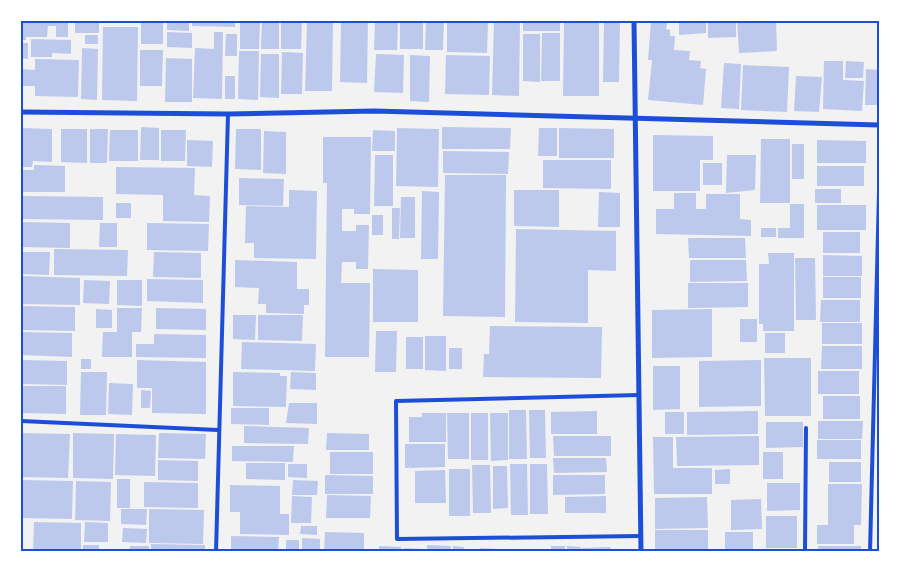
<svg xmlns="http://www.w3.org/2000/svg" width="900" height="573" viewBox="0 0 900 573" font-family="Roboto,sans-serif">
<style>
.building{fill:#bdc9ec}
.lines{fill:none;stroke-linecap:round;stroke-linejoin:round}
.service{stroke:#1d4ed8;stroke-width:4}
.minor{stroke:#1d4ed8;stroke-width:5}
.neatline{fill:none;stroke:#1d4ed8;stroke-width:2}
</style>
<rect width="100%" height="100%" fill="#f2f2f2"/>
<g class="building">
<polygon points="21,21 68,21 68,37 56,37 56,26 48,26 47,37 26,37 26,40 21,40"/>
<rect x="75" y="21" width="24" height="12"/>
<rect x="141" y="21" width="22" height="23"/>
<polygon points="167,21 189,21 189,31 167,30"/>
<polygon points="192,21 235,21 235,27 192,26"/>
<polygon points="240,21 260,21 259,49 240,49"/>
<polygon points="262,21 279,21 279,49 261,49"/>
<polygon points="281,21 302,21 301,49 281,49"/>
<polygon points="307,21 333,21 332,91 305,91"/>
<polygon points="341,21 368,21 367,83 340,82"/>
<polygon points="375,21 398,21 397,50 374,50"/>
<rect x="400" y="21" width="23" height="28"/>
<polygon points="426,21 444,21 443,50 425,50"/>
<polygon points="447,21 488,21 487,53 447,52"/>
<polygon points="494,21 520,21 519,96 492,95"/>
<rect x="523" y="21" width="37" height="10"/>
<polygon points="604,21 620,21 619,82 603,82"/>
<polygon points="679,21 706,21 706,33 679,35"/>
<polygon points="708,21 736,21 736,37 708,38"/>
<polygon points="737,21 776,21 777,51 739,53"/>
<polygon points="564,22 599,23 599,96 563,96"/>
<polygon points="651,22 667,23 666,29 670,30 670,36 675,36 674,50 690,51 689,60 701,61 700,68 706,69 703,105 648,100 652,60 648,60"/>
<polygon points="103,27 138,27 137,101 102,100"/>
<polygon points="167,32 192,33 192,48 167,47"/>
<polygon points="214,32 223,32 222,99 193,98 195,48 214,49"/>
<polygon points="542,33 560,33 560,81 541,81"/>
<polygon points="226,34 237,34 237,56 225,56"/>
<polygon points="523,34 540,34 540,82 523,81"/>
<rect x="85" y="35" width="13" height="9"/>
<polygon points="31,39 71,40 71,54 52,53 52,57 31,57"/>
<polygon points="21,43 28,43 28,59 21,58"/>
<polygon points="82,48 98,49 97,100 81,99"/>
<polygon points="140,50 163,50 162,86 140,86"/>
<polygon points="239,51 259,51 258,100 238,99"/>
<polygon points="282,52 303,53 302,94 281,94"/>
<polygon points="261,54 279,54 279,98 260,97"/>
<polygon points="376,54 404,55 403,93 374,92"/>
<polygon points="410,55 430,56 429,102 410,101"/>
<polygon points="446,55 490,56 489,95 445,94"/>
<polygon points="166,58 192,59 192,102 165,102"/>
<polygon points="35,59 79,60 78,97 35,96 35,86 21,86 21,69 35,70"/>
<polygon points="824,61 843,61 843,80 864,81 862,111 823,109"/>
<polygon points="846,61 864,62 863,78 845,78"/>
<polygon points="724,63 741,64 739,109 721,108"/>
<polygon points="743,65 789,67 787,112 741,110"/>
<polygon points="866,69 879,70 879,105 865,105"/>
<rect x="225" y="76" width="10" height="23"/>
<polygon points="796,76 822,77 819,112 794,111"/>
<polygon points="141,127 159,128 159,160 140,160"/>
<polygon points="442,127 511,128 510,149 442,149"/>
<polygon points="21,128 52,129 52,162 33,161 32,167 21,167"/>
<polygon points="397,128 439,129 438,187 396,186"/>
<polygon points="539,128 557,128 557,156 538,156"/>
<polygon points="559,128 614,129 614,158 559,158"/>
<polygon points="61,129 87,129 87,163 61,162"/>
<polygon points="90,129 108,129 107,163 90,163"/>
<polygon points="236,129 261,129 261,170 235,169"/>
<polygon points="110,130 138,130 138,161 109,161"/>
<polygon points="161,130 186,130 185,161 161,161"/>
<polygon points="373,130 395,131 395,151 372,151"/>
<polygon points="264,131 286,132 286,174 263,173"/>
<polygon points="653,135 713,136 713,160 700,160 700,191 653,191"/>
<polygon points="323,137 371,137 370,214 354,214 354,209 342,209 342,231 356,231 356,225 369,225 368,269 356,269 356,262 342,262 341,283 370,283 369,357 325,357 327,183 323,183"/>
<polygon points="761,139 790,139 790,203 760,203"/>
<polygon points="187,140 213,141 212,167 187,166"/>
<polygon points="817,140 866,141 866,163 817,163"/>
<rect x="792" y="144" width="12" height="35"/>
<polygon points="443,151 509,152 508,174 443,173"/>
<polygon points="375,155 393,155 393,206 374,206"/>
<polygon points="727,155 756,155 755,190 726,193"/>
<polygon points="543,160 611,160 611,189 543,188"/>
<rect x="703" y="163" width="19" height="22"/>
<polygon points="34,165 65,166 65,192 21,192 21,170 34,170"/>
<rect x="817" y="166" width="47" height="20"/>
<polygon points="116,167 195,168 194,195 210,196 209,222 163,221 163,195 116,194"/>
<polygon points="445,175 506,175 505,317 443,316"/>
<polygon points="239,178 284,179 283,206 239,205"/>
<rect x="815" y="189" width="26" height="14"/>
<polygon points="289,190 317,191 316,259 254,258 254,243 245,243 246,206 289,207"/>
<polygon points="514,190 559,190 559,227 514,226"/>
<polygon points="422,191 439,192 438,259 421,259"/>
<polygon points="599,192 620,193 620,227 598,227"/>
<polygon points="674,193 696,193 696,209 706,209 706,194 740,194 740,219 751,220 751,236 656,234 656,209 674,209"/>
<polygon points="21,196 103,197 103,220 21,219"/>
<polygon points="401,197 415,197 415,238 400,238"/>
<rect x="116" y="203" width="15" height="15"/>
<polygon points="790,204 804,204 804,238 778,238 778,228 790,228"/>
<rect x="817" y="205" width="49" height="25"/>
<polygon points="392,208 400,208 399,239 392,239"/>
<rect x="372" y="215" width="11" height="20"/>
<polygon points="21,222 70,223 70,248 21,247"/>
<polygon points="100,223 117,223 117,247 99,247"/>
<polygon points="147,223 209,224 208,251 147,250"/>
<rect x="761" y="228" width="15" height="9"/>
<polygon points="516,229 616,231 616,271 588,270 588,323 515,322"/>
<rect x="823" y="232" width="37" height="21"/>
<polygon points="688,238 745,238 746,258 689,258"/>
<polygon points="54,249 128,250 127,276 54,275"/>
<polygon points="21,252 50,252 49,275 21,274"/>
<polygon points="154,252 201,253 201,278 153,277"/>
<polygon points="768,253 794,253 794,331 763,331 763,324 759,324 759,264 769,264"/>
<polygon points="823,255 862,256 862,276 823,276"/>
<polygon points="795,258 815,258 816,320 796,320"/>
<polygon points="235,260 297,262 297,289 309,289 309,305 304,305 304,314 266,313 266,304 258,304 259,288 235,287"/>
<polygon points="690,260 746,260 747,281 690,282"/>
<polygon points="373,269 418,270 418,322 373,322"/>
<polygon points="21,276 80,278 80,305 21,304"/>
<rect x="823" y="277" width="38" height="21"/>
<polygon points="147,279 203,280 203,303 147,301"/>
<polygon points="84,280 110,281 109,304 83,303"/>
<polygon points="117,280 142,280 142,306 117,305"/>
<polygon points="688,283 748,283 748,307 688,308"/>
<polygon points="821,300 860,300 860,322 820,322"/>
<polygon points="21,306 75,307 75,331 21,330"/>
<polygon points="117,308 142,308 141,332 132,332 132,357 102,357 103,332 117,332"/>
<polygon points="156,308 206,309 206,330 156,329"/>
<polygon points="96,309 112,310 112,328 96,328"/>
<polygon points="712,309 712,357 652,358 652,310"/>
<polygon points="233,315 256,315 255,340 233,339"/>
<polygon points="258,315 303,315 302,341 258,340"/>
<rect x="740" y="319" width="17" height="23"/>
<rect x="822" y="323" width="40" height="21"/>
<polygon points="490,326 602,327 601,378 483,377 484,354 489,354"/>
<polygon points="376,331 397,331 396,372 375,372"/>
<polygon points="21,332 72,333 72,357 21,355"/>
<rect x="765" y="333" width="20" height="20"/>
<polygon points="154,334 206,335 206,358 136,357 136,344 154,344"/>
<polygon points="425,336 446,336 446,371 425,370"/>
<rect x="406" y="337" width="17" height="32"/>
<polygon points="242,342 316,344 315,371 241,369"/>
<polygon points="822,346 862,346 862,369 821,369"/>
<rect x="449" y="348" width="13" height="21"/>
<polygon points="764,358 811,358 811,416 765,416"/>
<rect x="81" y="359" width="10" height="10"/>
<polygon points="21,360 67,361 67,385 21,384"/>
<polygon points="137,360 206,362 206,414 152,413 152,388 137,388"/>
<polygon points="761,360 761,406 699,407 699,361"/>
<polygon points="653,366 680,366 680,409 653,410"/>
<rect x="818" y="371" width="41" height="23"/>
<polygon points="81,372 107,372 106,415 80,415"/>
<polygon points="233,372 280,373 280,376 287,376 286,407 233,406"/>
<polygon points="291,372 316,373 316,390 290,389"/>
<polygon points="109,383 133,384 132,415 108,414"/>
<polygon points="21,386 66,386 66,414 21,413"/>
<polygon points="141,390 151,391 150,408 141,408"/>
<rect x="823" y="396" width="37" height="23"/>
<polygon points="289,403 317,403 317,424 286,423"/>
<polygon points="231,408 269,408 269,425 231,424"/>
<polygon points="509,410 526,410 527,459 509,459"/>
<polygon points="529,410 545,410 546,458 530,458"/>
<polygon points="597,411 597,434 551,434 551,412"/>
<polygon points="758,411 758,434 687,435 687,412"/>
<rect x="665" y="412" width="19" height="22"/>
<polygon points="422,413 446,413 446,442 409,442 409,417 422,417"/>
<polygon points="447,413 469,413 469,459 448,459"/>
<rect x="471" y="413" width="17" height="47"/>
<polygon points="490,413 508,413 508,460 491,461"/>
<polygon points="818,421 863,421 862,439 818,439"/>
<polygon points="766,422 803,422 803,447 766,448"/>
<polygon points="244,426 309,428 308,444 244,443"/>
<polygon points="21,433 70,434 68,478 21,477"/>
<polygon points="73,433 114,434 113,479 73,478"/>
<polygon points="159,433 206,434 205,459 158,458"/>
<polygon points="327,433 369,434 369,450 326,450"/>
<polygon points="116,434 156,435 155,476 115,475"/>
<polygon points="553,436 611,436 611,456 554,456"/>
<polygon points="759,436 759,465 677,466 676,437"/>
<polygon points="653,437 673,437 673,468 712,468 712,494 654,494"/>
<rect x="817" y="440" width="44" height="19"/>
<polygon points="405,444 445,444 445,467 405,468"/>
<polygon points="232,446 294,446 293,462 232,461"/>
<rect x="330" y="452" width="43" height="22"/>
<rect x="763" y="452" width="20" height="27"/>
<polygon points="553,458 606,458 607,472 554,473"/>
<polygon points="158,460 198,461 198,481 158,480"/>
<rect x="829" y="462" width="32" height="20"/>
<polygon points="246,463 285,463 285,480 246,479"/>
<polygon points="288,464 307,464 307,478 288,477"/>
<polygon points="510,464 527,464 528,515 511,515"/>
<polygon points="530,464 547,464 548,514 530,514"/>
<polygon points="472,465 490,465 491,513 473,513"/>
<polygon points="493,466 507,466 508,508 493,509"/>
<rect x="449" y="469" width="21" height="47"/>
<polygon points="730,469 730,484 715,484 715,470"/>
<polygon points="445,470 446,503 415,503 415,471"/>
<polygon points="325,475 373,476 373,494 325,494"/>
<polygon points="553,475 605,475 605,494 553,495"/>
<rect x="117" y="479" width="13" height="29"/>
<polygon points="21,480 73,481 72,519 21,518"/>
<polygon points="293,480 318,481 317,495 292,495"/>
<polygon points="76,481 111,482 110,521 75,520"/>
<polygon points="144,482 198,483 198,508 144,507"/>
<polygon points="767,483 800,483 800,510 767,511"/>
<polygon points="828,484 862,484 861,525 854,525 854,544 817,544 817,525 828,525"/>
<polygon points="230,485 280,486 280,514 289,514 289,535 240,534 240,512 230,512"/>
<polygon points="327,495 371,496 370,518 326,518"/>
<polygon points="292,496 312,497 311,523 291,523"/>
<polygon points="606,496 606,513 565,513 565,497"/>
<polygon points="707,497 708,528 655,529 655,498"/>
<polygon points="761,499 762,529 731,530 731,500"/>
<polygon points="121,509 147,509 146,525 121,524"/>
<polygon points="149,509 204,510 203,544 149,543"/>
<rect x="766" y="516" width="31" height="32"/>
<polygon points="34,522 81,523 81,552 33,552"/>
<polygon points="85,522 108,523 108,542 84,542"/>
<polygon points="301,526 317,526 317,535 300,534"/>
<polygon points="123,528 147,529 146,543 122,542"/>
<rect x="655" y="530" width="53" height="22"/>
<polygon points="325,532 364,533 364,552 324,552"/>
<rect x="725" y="532" width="28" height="20"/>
<polygon points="231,536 279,537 278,552 231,552"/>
<polygon points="302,538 320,539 320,552 302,552"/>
<rect x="286" y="540" width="13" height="11"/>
<polygon points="151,544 205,545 205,552 151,552"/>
<rect x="83" y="545" width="16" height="7"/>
<polygon points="427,545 451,546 450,552 427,552"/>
<polygon points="130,546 149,546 149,552 129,552"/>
<polygon points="379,546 401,547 401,552 379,552"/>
<polygon points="453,546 464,547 464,552 453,552"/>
<rect x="551" y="546" width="14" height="6"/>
<polygon points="567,546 581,547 581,552 567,552"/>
<rect x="818" y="546" width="43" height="6"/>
<polygon points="610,547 613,552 582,552 582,548"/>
<polygon points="404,548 425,549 425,552 404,552"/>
<polygon points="480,548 500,549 500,552 480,552"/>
<polygon points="503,549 523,550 523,552 503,552"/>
</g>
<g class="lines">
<g class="service">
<polyline points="639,395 396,401 397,539 641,536"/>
<polyline points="21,421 218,430"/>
<polyline points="216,552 228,114"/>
<polyline points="805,552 806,428"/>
<polyline points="870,552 879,192"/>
</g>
<g class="minor">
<polyline points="634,21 641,552"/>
<polyline points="21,112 228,114 374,111 879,125"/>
</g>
</g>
<rect width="900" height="573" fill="none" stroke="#ffffff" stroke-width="45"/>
<rect x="22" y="22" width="856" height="528" class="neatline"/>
</svg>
